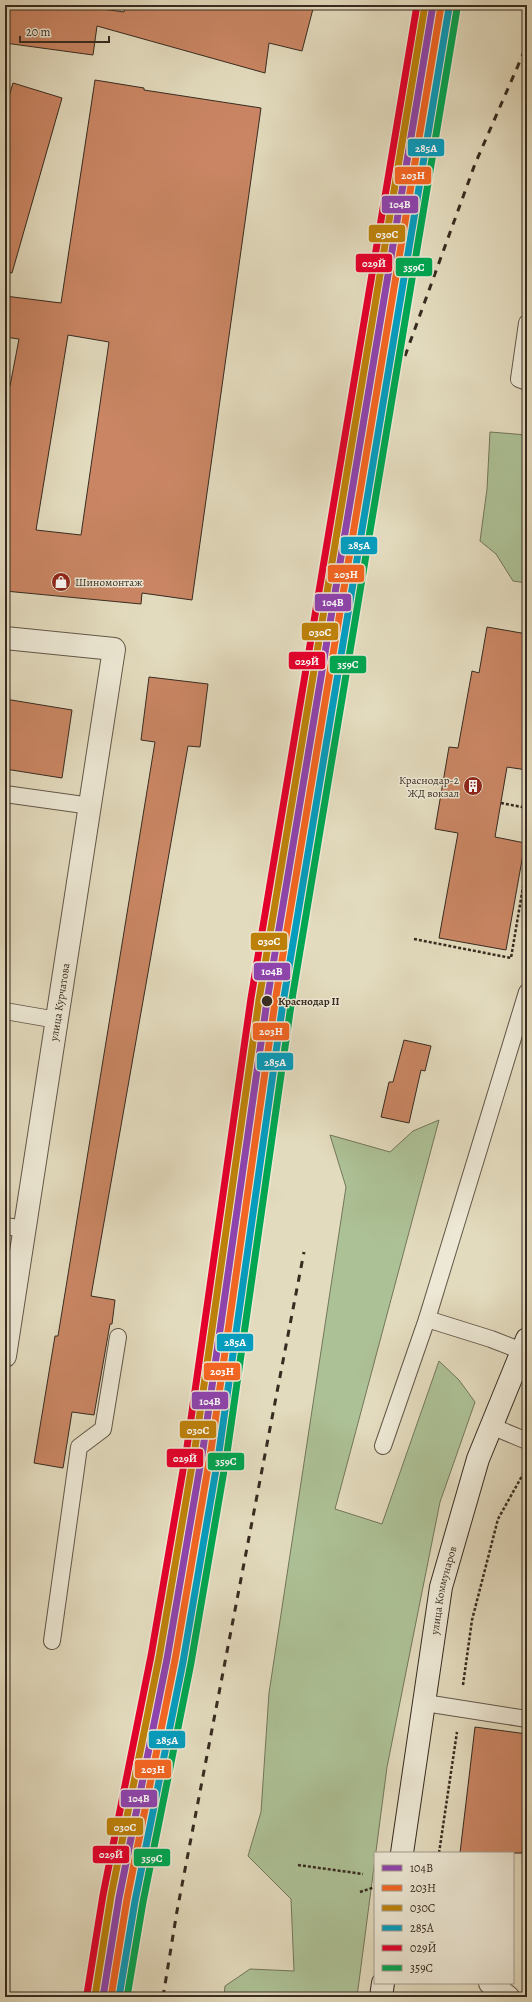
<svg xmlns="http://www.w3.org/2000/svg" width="532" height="2002" viewBox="0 0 532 2002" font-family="Alegreya,serif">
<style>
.green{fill:#adc196;stroke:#72765b}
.building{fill:#ca8664;stroke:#372b20;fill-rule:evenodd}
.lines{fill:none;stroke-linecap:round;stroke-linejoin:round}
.service-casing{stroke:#625748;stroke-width:18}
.minor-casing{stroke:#625748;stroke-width:24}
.secondary-casing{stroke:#372b20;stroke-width:24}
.path{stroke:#372b20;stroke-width:2.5;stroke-dasharray:3 2;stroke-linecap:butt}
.service{stroke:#ede8d5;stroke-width:16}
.minor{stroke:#ede8d5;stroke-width:22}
.secondary{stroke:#ede8d5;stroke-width:22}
.rail{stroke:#372b20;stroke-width:3;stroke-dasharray:7 7;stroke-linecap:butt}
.rail-1-casing{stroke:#ede8d5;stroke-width:10}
.rail-2-casing{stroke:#ede8d5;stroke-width:10}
.rail-3-casing{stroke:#ede8d5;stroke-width:10}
.rail-4-casing{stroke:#ede8d5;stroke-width:10}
.rail-5-casing{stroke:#ede8d5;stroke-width:10}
.rail-6-casing{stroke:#ede8d5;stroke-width:10}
.rail-1{stroke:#8e44ad;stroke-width:7}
.rail-2{stroke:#f26522;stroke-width:7}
.rail-3{stroke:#bd810a;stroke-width:7}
.rail-4{stroke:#069cbd;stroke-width:7}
.rail-5{stroke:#e4002b;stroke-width:7}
.rail-6{stroke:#00a651;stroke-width:7}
.stop-dot{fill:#372b20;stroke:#ede8d5;stroke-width:1.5}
.labels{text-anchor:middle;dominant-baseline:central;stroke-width:3;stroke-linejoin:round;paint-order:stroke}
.poi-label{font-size:11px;fill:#372b20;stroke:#ede8d5;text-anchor:start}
.stop-label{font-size:11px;font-weight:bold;fill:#372b20;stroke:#ede8d5;text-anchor:start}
.street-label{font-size:11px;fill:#372b20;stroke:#ede8d5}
.line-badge{stroke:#ede8d5;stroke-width:1.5}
.badge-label{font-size:11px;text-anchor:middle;font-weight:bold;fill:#fff}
</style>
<rect width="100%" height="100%" fill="#e3dbbe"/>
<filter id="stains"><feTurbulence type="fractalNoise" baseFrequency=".005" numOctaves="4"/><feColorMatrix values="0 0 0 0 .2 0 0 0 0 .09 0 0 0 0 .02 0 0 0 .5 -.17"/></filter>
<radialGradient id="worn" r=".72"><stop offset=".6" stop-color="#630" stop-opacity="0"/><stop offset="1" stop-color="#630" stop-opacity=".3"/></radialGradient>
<g class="green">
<polygon points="490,432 527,435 527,583 513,581 496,554 480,541 487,489"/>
<polygon points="439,1120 335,1509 382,1524 439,1361 459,1380 475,1402 440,1502 387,1767 357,1997 224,1997 225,1986 250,1969 294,1971 291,1899 248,1856 261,1812 269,1693 346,1187 330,1135 390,1152 413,1131"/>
</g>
<g class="building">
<polygon points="5,5 75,5 124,12 126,5 314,5 302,51 269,43 265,73 97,26 93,55 5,43"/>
<path d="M95 80 144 88V90L261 108 192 600 142 593 141 604 5 591V385L10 386 19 339 5 337V296L61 303ZM68 335 109 342 81 535 36 530Z"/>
<polygon points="13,83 62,98 12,273 5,272 5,109"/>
<polygon points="487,627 527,634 527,770 507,767 495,837 525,843 506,950 439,938 458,833 435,829 449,747 458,748 472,671 479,673"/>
<polygon points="149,677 208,684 200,747 188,746 91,1296 115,1300 112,1324 110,1324 94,1415 72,1412 63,1468 34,1463 55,1336 58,1336 155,742 141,740"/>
<polygon points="5,699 72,710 62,778 5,769"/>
<polygon points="404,1040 431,1046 425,1071 421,1070 409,1123 381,1117 389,1082 393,1082"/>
<polygon points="475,1727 527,1734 527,1808 522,1853 460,1853"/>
</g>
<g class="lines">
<defs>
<g id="service">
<polyline points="527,323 519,379 527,382"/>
<polyline points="5,794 91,806"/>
<polyline points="5,1011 57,1020"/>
<polyline points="5,1226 25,1229"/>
<polyline points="427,1319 491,1339 522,1351"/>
<polyline points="491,1426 527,1441"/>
<polyline points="383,1446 427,1319 527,992"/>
<polyline points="52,1641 79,1447 103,1429 118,1337"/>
<polyline points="425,1703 527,1719"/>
</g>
<g id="minor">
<polyline points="5,638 114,649 5,1356"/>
<polyline points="490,1983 508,1997"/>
</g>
<g id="secondary">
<path id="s1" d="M402 1853 441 1587 478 1459 527 1339"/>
<polyline points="381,1997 383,1983"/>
</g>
</defs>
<use href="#service" class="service-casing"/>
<use href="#minor" class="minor-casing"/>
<use href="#secondary" class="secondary-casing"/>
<g class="path">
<polyline points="501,803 527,808"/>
<polyline points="414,939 511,958 527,863"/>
<polyline points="463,1685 472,1620 498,1519 527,1467"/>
<polyline points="439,1853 457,1732"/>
<polyline points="298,1865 363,1874"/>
<polyline points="360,1892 375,1887"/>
</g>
<use href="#service" class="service"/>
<use href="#minor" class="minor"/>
<use href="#secondary" class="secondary"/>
<g class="rail">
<polyline points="405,356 475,164 527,45"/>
<polyline points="163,1997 177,1911 304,1252"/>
</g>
<defs>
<polyline id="rail-1" points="103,1997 119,1898 167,1659 203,1449 267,1001 433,5"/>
<polyline id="rail-2" points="111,1997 127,1899 175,1660 211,1450 275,1002 441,6"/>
<polyline id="rail-3" points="95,1996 111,1896 159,1658 195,1448 259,1000 425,5"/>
<polyline id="rail-4" points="119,1997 135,1901 183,1662 219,1452 283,1003 449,8"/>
<polyline id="rail-5" points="87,1994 103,1895 151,1656 187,1447 251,998 417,5"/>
<polyline id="rail-6" points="127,1997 143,1902 191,1663 227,1453 291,1005 457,9"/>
</defs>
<use href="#rail-1" class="rail-1-casing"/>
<use href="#rail-2" class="rail-2-casing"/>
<use href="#rail-3" class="rail-3-casing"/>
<use href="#rail-4" class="rail-4-casing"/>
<use href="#rail-5" class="rail-5-casing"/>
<use href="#rail-6" class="rail-6-casing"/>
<use href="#rail-1" class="rail-1"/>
<use href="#rail-2" class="rail-2"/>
<use href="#rail-3" class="rail-3"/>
<use href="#rail-4" class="rail-4"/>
<use href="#rail-5" class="rail-5"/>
<use href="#rail-6" class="rail-6"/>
</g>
<defs>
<symbol id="shop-disc" viewBox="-11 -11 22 22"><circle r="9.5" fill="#8f2418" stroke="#ede8d5"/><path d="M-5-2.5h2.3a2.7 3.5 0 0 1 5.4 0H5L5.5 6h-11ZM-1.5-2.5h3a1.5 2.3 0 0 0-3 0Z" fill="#fff"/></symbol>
<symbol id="building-disc" viewBox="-11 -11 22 22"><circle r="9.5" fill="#8f2418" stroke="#ede8d5"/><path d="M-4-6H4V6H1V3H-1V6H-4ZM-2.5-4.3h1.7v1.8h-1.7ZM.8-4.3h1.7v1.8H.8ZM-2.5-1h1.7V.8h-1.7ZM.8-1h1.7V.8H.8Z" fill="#fff"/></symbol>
</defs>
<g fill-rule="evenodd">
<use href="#shop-disc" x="50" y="571" width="22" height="22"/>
<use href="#building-disc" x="462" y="775" width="22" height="22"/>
</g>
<circle class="stop-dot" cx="267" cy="1001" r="6"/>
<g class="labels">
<g class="poi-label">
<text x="75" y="582">Шиномонтаж</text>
<text x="459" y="780" text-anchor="end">Краснодар-2<tspan x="459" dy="13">ЖД вокзал</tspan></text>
</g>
<g class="stop-label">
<text x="278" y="1001">Краснодар II</text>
</g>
<g class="street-label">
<text transform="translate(60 1002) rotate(-81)">улица Курчатова</text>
<text stroke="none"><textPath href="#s1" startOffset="266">улица Коммунаров</textPath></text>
</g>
</g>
<g class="line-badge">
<rect x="407" y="138" width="38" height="19" rx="4" fill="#069cbd"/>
<rect x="394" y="166" width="38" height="19" rx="4" fill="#f26522"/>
<rect x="381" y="195" width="38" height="19" rx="4" fill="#8e44ad"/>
<rect x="368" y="224" width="38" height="19" rx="4" fill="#bd810a"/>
<rect x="355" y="253" width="38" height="20" rx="4" fill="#e4002b"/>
<rect x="395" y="257" width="38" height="20" rx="4" fill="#00a651"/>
<rect x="340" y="536" width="38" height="19" rx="4" fill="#069cbd"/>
<rect x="327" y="564" width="38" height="19" rx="4" fill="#f26522"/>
<rect x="314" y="593" width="38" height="19" rx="4" fill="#8e44ad"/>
<rect x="301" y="622" width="38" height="19" rx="4" fill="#bd810a"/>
<rect x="288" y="651" width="38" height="19" rx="4" fill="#e4002b"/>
<rect x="329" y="655" width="38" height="19" rx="4" fill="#00a651"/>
<rect x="250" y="932" width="38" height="19" rx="4" fill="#bd810a"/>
<rect x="253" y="962" width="38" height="19" rx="4" fill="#8e44ad"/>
<rect x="252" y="1022" width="38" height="19" rx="4" fill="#f26522"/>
<rect x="256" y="1052" width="38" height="19" rx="4" fill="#069cbd"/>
<rect x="216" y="1333" width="38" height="19" rx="4" fill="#069cbd"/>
<rect x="203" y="1362" width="38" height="19" rx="4" fill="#f26522"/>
<rect x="191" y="1391" width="38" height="19" rx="4" fill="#8e44ad"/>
<rect x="179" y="1420" width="38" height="19" rx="4" fill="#bd810a"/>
<rect x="166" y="1448" width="38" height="20" rx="4" fill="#e4002b"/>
<rect x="207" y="1452" width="38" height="19" rx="4" fill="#00a651"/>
<rect x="148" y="1730" width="38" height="19" rx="4" fill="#069cbd"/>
<rect x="134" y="1759" width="38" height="20" rx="4" fill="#f26522"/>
<rect x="120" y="1789" width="38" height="19" rx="4" fill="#8e44ad"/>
<rect x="106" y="1817" width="38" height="19" rx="4" fill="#bd810a"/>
<rect x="92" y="1845" width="38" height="19" rx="4" fill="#e4002b"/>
<rect x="133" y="1848" width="38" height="19" rx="4" fill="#00a651"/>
</g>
<g class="badge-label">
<text x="426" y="152">285А</text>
<text x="413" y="179">203Н</text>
<text x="400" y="208">104В</text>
<text x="387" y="238">030C</text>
<text x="374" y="267">029Й</text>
<text x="414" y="271">359С</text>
<text x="359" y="549">285А</text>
<text x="346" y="578">203Н</text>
<text x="333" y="606">104В</text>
<text x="320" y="636">030C</text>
<text x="307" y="665">029Й</text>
<text x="348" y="668">359С</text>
<text x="269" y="945">030C</text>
<text x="272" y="975">104В</text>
<text x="271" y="1035">203Н</text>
<text x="275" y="1066">285А</text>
<text x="235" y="1346">285А</text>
<text x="222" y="1375">203Н</text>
<text x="210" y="1405">104В</text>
<text x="198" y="1434">030C</text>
<text x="185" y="1462">029Й</text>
<text x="226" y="1465">359С</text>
<text x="167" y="1744">285А</text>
<text x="153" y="1773">203Н</text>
<text x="139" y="1802">104В</text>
<text x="125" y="1831">030C</text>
<text x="111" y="1858">029Й</text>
<text x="152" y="1862">359С</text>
</g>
<rect width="532" height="2002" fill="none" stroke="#e3dbbe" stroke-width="20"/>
<rect x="6" y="6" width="520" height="1990" fill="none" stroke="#372b20" stroke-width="2"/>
<rect x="10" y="10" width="512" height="1982" fill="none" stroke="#372b20"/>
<rect x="374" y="1852" width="140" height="132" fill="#ede8d5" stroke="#a49c8d"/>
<rect x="382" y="1865" width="20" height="6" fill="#8e44ad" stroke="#a49c8d"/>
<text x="410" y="1872" font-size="12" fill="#372b20">104В</text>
<rect x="382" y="1885" width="20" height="6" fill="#f26522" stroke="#a49c8d"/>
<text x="410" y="1892" font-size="12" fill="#372b20">203Н</text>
<rect x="382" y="1905" width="20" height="6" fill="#bd810a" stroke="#a49c8d"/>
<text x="410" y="1912" font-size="12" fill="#372b20">030C</text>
<rect x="382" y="1925" width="20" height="6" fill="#069cbd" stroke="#a49c8d"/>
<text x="410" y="1932" font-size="12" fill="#372b20">285А</text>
<rect x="382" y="1945" width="20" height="6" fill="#e4002b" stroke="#a49c8d"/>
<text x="410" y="1952" font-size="12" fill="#372b20">029Й</text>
<rect x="382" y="1965" width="20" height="6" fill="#00a651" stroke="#a49c8d"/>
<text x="410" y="1972" font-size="12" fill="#372b20">359С</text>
<path d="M20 36v6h89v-6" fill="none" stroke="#372b20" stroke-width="2"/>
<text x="26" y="36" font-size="12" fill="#372b20" stroke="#ede8d5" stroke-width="3" paint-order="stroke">20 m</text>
<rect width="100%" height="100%" filter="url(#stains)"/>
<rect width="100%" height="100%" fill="url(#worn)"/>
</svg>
